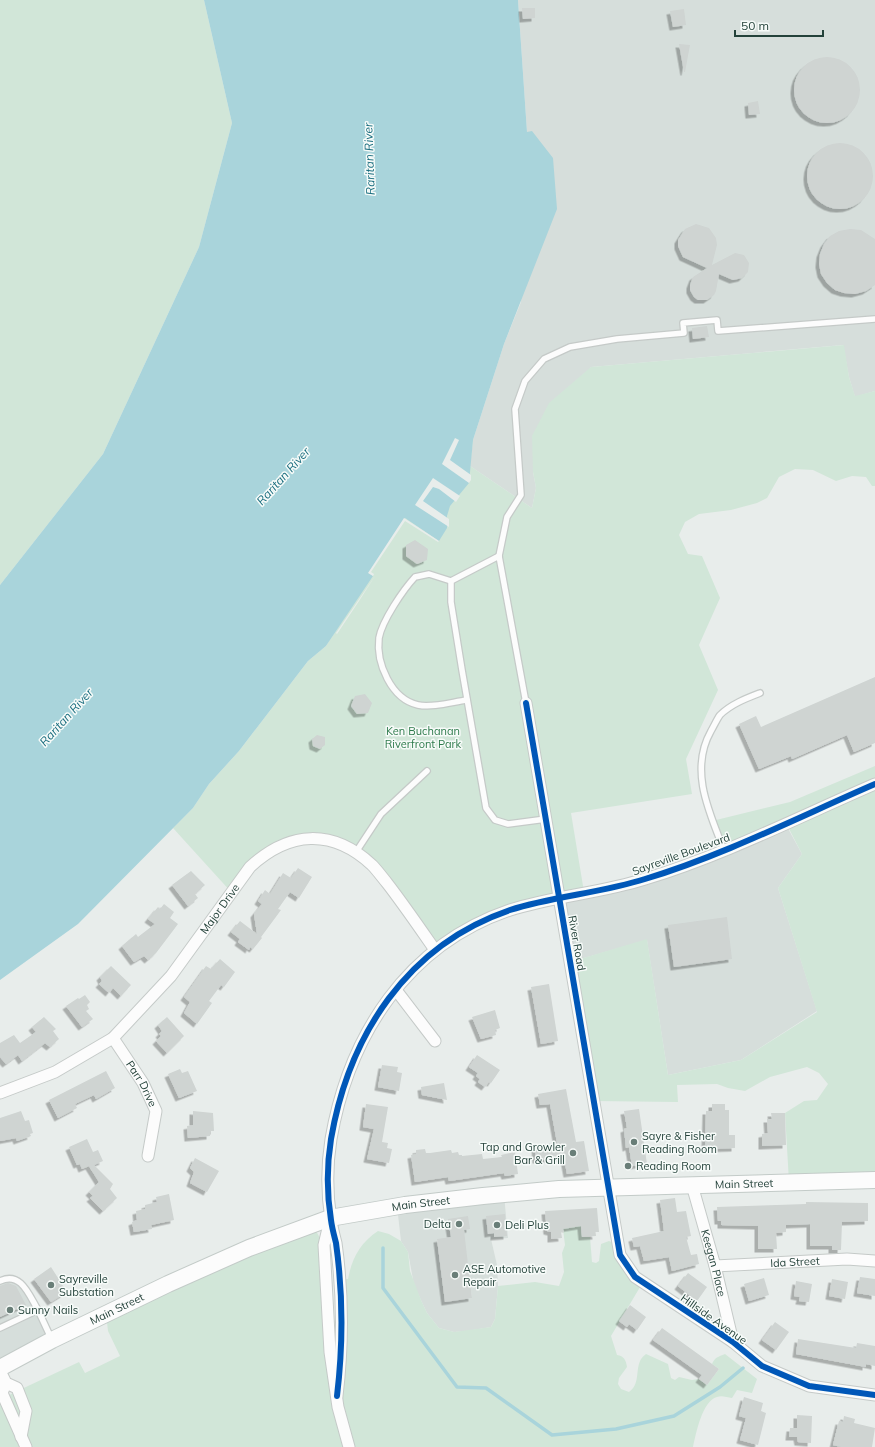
<svg xmlns="http://www.w3.org/2000/svg" width="875" height="1447" viewBox="0 0 875 1447" font-family="Mulish,sans-serif">
<style>
.built{fill:#d6dedb;fill-rule:evenodd}
.green{fill:#d1e6d8}
.water{fill:#a9d4db}
.pier{fill:#e8edeb}
.lines{fill:none;stroke-linecap:round;stroke-linejoin:round}
.stream{stroke:#a9d4db;stroke-width:3.5}
.building{fill:#cfd4d2;filter:url(#shadow)}
.lane-casing{stroke:#c5cac8;stroke-width:8}
.street-casing{stroke:#c5cac8;stroke-width:13}
.secondary-casing{stroke:#c3cbc8;stroke-width:18}
.lane{stroke:#fcfcfc;stroke-width:5.5}
.street{stroke:#fcfcfc;stroke-width:11}
.secondary{stroke:#fcfcfc;stroke-width:16}
.cycleway-casing{stroke:#f7fbf9;stroke-width:8}
.cycleway{stroke:#0057b8;stroke-width:6}
.poi-dot{fill:#697e78;stroke:#f7fbf9;stroke-width:1.5}
.labels{text-anchor:middle;dominant-baseline:central;stroke-width:3;stroke-linejoin:round;paint-order:stroke}
.park-label{font-size:11px;fill:#2d7a4b;stroke:#f7fbf9}
.street-label{font-size:11px;fill:#24423a;stroke:#f7fbf9}
.poi-label{font-size:11px;fill:#24423a;stroke:#f7fbf9;text-anchor:start}
.water-label{font-size:12px;font-style:italic;fill:#1c6f80;stroke:#f7fbf9}
</style>
<defs>
<filter id="shadow"><feDropShadow dx="-3.5" dy="3.5" stdDeviation="0" flood-color="#0004"/></filter>
</defs>
<rect width="100%" height="100%" fill="#e8edeb"/>
<g class="built">
<polygon points="518,0 875,0 875,391 855,397 849,377 843,345 591,367 533,472 536,488 532,508 470,466 473,440 504,344 521,302 527,132"/>
<polygon points="785,823 802,854 778,888 817,1011 741,1060 668,1075 647,940 570,962 559,897 644,880"/>
<path d="M504 1194 508 1238 491 1239 497 1265 498 1286 495 1319 491 1327 467 1331 454 1332 439 1328 427 1313 414 1285 408 1252 401 1241 397 1206ZM464 1236 472 1298 445 1301 437 1240Z"/>
<polygon points="5,1278 22,1283 52,1340 0,1368 0,1281"/>
</g>
<g class="green">
<polygon points="0,0 204,0 232,123 199,247 103,454 0,585"/>
<polygon points="844,345 849,377 855,396 875,391 875,486 872,486 866,477 852,476 836,481 813,470 795,469 779,477 767,498 757,503 731,510 699,514 685,522 679,535 688,554 702,556 720,598 699,645 718,690 686,759 692,794 571,813 584,892 513,910 435,950 356,852 315,839 265,853 232,893 173,828 193,808 209,784 239,751 308,661 326,646 372,576 368,573 404,518 473,440 470,466 532,508 536,488 533,472 532,436 549,403 591,367"/>
<polygon points="875,766 875,1180 789,1182 785,1113 804,1101 817,1100 828,1084 819,1073 807,1067 770,1077 745,1091 728,1088 717,1084 677,1085 678,1102 594,1101 570,962 647,939 668,1075 741,1060 817,1012 778,888 802,854 786,823 724,850 712,821 790,802"/>
<path d="M579 1210 582 1237H590L592 1262 596 1263 599 1261 601 1244 609 1241 614 1243 643 1282 611 1336 617 1355C624 1356 626 1360 627 1367L619 1378 618 1384 621 1389 629 1392C643 1382 632 1364 646 1354L668 1364 671 1378 675 1380 679 1377 692 1380 699 1379 707 1385 719 1369 712 1364C715 1357 718 1357 725 1354L757 1379 752 1393 737 1390 732 1398C727 1397 721 1395 717 1397 702 1401 696 1434 693 1447H0V1402L11 1394 79 1362 85 1373 120 1356 108 1331 106 1314 312 1224 324 1245 337 1394 338 1279H348C352 1258 360 1243 378 1231L389 1234 401 1241 408 1252 410 1271 421 1300 427 1313 439 1328 454 1332 491 1327 495 1319 498 1286 535 1282 559 1286 564 1272 562 1253 565 1245 563 1229Z"/>
</g>
<polygon class="water" points="204,0 518,0 527,132 532,131 553,158 557,209 504,344 473,440 469,483 450,506 447,516 447,528 439,541 405,518 369,573 373,576 326,646 308,661 239,751 209,784 193,808 78,924 0,980 0,585 103,454 199,247 232,123"/>
<g class="pier">
<polygon points="455,438 459,440 450,460 471,475 471,480 447,465 471,480 469,483 442,464"/>
<polygon points="433,478 460,496 456,502 439,489 433,487 423,501 449,519 449,527 415,505"/>
<polygon points="404,518 439,541 438,542 405,521 371,572 374,574 373,576 368,573"/>
<polygon points="375,576 359,601 337,634 336,633"/>
</g>
<g class="lines">
<polyline class="stream" points="383,1248 383,1288 457,1387 486,1388 552,1435 616,1429 674,1416 720,1387 743,1368"/>
</g>
<g class="building">
<polygon points="522,8 535,8 535,18 523,19"/>
<polygon points="684,9 686,25 673,27 670,11"/>
<polygon points="679,44 690,45 685,72 684,72"/>
<circle cx="827" cy="90" r="33"/>
<polygon points="758,101 760,114 749,115 748,103"/>
<circle cx="840" cy="176" r="33"/>
<polygon points="696,224 709,228 716,238 717,245 712,265 735,253 744,255 749,263 748,272 742,278 733,280 719,274 716,291 714,295 707,300 698,300 694,297 690,290 690,285 693,277 707,268 683,257 678,246 678,240 685,229"/>
<polygon points="850,229 861,230 875,239 875,285 866,291 855,294 844,293 835,290 827,283 821,274 819,264 820,254 824,244 830,236 839,231"/>
<polygon points="707,326 709,337 693,339 692,328"/>
<polygon points="415,540 428,549 427,560 417,564 406,556 406,545"/>
<polygon points="875,677 875,743 854,752 847,735 792,759 791,756 759,769 739,724 756,716 761,727"/>
<polygon points="365,694 372,703 368,713 357,714 351,706 355,696"/>
<polygon points="317,735 325,737 325,745 320,749 313,746 312,739"/>
<polygon points="298,868 312,877 299,898 290,892 278,909 281,910 261,937 262,938 253,949 250,947 249,950 238,942 240,939 231,932 240,921 257,934 254,914 262,904 258,901 265,890 270,894 283,873 291,878"/>
<polygon points="191,871 205,885 195,894 198,898 188,906 172,885"/>
<polygon points="164,904 174,912 170,918 178,924 156,953 148,960 144,956 134,962 122,946 136,934 138,937 155,924 148,919 158,907 160,909"/>
<polygon points="727,917 732,959 674,967 668,925"/>
<polygon points="220,959 235,972 224,987 221,985 209,1001 212,1003 197,1024 184,1013 190,1002 184,997 206,966 211,969"/>
<polygon points="111,966 131,985 121,996 113,988 109,993 99,984 102,981 100,977"/>
<polygon points="549,984 558,1041 541,1044 531,987"/>
<polygon points="85,995 90,1002 87,1005 89,1009 86,1011 93,1019 82,1027 66,1006 78,998 79,999"/>
<polygon points="495,1010 500,1028 495,1030 496,1035 481,1039 472,1017"/>
<polygon points="44,1017 56,1029 53,1031 59,1039 50,1047 45,1043 22,1061 18,1055 6,1064 0,1057 0,1043 14,1035 20,1043 36,1032 32,1027"/>
<polygon points="167,1017 184,1036 167,1053 156,1041 161,1036 159,1034 162,1031 158,1025"/>
<polygon points="477,1055 500,1070 491,1083 489,1082 485,1087 478,1082 480,1079 476,1076 478,1073 469,1067"/>
<polygon points="382,1065 398,1067 397,1072 402,1073 399,1091 378,1087"/>
<polygon points="180,1069 182,1073 188,1071 197,1091 179,1098 168,1074"/>
<polygon points="106,1071 115,1088 96,1099 94,1095 75,1104 77,1108 58,1118 49,1100"/>
<polygon points="444,1083 447,1100 422,1095 421,1087"/>
<polygon points="566,1089 576,1142 584,1141 589,1171 567,1174 564,1158 536,1160 535,1145 557,1143 550,1104 540,1105 538,1094"/>
<polygon points="366,1104 388,1107 382,1142 388,1143 387,1148 392,1149 389,1163 367,1159 374,1129 363,1127"/>
<polygon points="712,1104 725,1104 725,1110 729,1110 729,1135 735,1135 735,1148 705,1149 706,1111 712,1111"/>
<polygon points="639,1109 647,1164 632,1166 629,1147 626,1148 624,1129 627,1128 624,1111"/>
<polygon points="21,1111 25,1121 29,1120 33,1133 30,1134 31,1136 17,1141 16,1138 0,1141 0,1118"/>
<polygon points="193,1111 213,1113 214,1131 210,1131 210,1136 188,1138 187,1126 193,1125"/>
<polygon points="771,1113 785,1113 786,1145 762,1146 762,1134 768,1133 767,1119 772,1119"/>
<polygon points="87,1139 93,1152 98,1150 103,1161 94,1165 113,1184 110,1189 117,1198 103,1211 90,1198 93,1196 89,1192 99,1182 89,1166 82,1169 80,1164 77,1165 69,1147"/>
<polygon points="425,1149 426,1153 430,1153 451,1150 452,1153 458,1152 459,1155 462,1155 462,1156 482,1154 483,1159 502,1157 501,1155 515,1152 518,1174 505,1176 504,1173 449,1181 448,1177 415,1182 411,1155 416,1154 416,1150"/>
<polygon points="195,1158 219,1171 207,1192 190,1183 194,1172 190,1168"/>
<polygon points="169,1194 174,1220 151,1225 152,1229 134,1232 132,1222 137,1220 136,1211 145,1209 145,1205 157,1202 156,1197"/>
<polygon points="675,1198 677,1212 686,1211 691,1236 686,1237 691,1255 697,1254 699,1264 672,1271 669,1257 644,1261 640,1246 634,1247 632,1238 664,1231 660,1200"/>
<polygon points="806,1202 868,1203 868,1221 842,1222 841,1250 832,1250 832,1246 810,1246 810,1224 786,1225 786,1232 776,1233 777,1249 758,1249 758,1226 721,1225 721,1221 718,1221 717,1207 806,1204"/>
<polygon points="597,1208 599,1232 595,1232 596,1236 582,1237 581,1226 563,1229 564,1232 561,1232 562,1238 551,1239 551,1232 547,1231 545,1211"/>
<polygon points="505,1214 507,1236 494,1237 494,1233 488,1234 486,1216"/>
<polygon points="468,1216 470,1229 464,1230 472,1298 445,1302 437,1239 451,1237 448,1219"/>
<polygon points="51,1267 67,1292 51,1302 34,1279"/>
<polygon points="688,1273 707,1287 697,1301 678,1286"/>
<polygon points="860,1277 875,1279 875,1296 857,1293"/>
<polygon points="764,1278 769,1295 749,1301 744,1284"/>
<polygon points="832,1279 848,1282 845,1299 829,1296"/>
<polygon points="796,1281 812,1284 809,1302 799,1301 800,1297 794,1296"/>
<polygon points="8,1283 16,1286 26,1305 0,1317 0,1286"/>
<polygon points="630,1305 646,1317 637,1330 629,1324 627,1327 619,1321"/>
<polygon points="775,1322 789,1332 776,1350 762,1340"/>
<polygon points="662,1328 719,1369 707,1385 699,1379 702,1375 653,1340"/>
<polygon points="798,1339 856,1348 857,1343 875,1346 875,1366 866,1364 866,1367 796,1354"/>
<polygon points="744,1397 763,1403 761,1411 766,1413 758,1445 740,1440 746,1418 739,1416"/>
<polygon points="797,1415 812,1416 811,1443 798,1442 797,1437 789,1437 790,1428 797,1428"/>
<polygon points="844,1416 855,1419 854,1423 875,1428 872,1447 841,1447 833,1445 839,1421 843,1422"/>
</g>
<g class="lines">
<defs>
<g id="lane">
<polyline points="499,556 451,581 451,602 462,670 486,808 495,820 508,824 546,819"/>
<path d="M451 581 429 574 415 577C403 590 382 621 379 638 376 663 391 699 418 705 433 708 452 702 467 700"/>
<polyline points="526,703 499,556 507,517 521,495 515,409 525,381 544,359 570,347 617,339 684,333 683,323 717,320 718,331 875,319"/>
<path d="M724 850C709 812 689 770 711 731 714 726 717 719 720 715 731 704 747 698 760 693"/>
<polyline points="356,852 381,814 427,771"/>
<path d="M0 1281C21 1271 29 1295 38 1310"/>
<polyline points="0,1328 38,1310 51,1338"/>
</g>
<g id="street">
<polyline points="526,703 620,1255 635,1277 733,1342 762,1366 809,1386 875,1395"/>
<polyline points="396,990 435,1041"/>
<path id="s1" d="M113 1038 143 1083 156 1111 148 1156"/>
<path id="s2" d="M0 1093 55 1072 113 1038 171 976 250 867C289 831 332 828 372 865 377 870 382 877 387 883 404 905 419 927 435 950"/>
<path id="s3" d="M692 1185 715 1266 733 1342"/>
<polyline points="330,1220 324,1245 330,1352 338,1407 349,1447"/>
<path id="s4" d="M715 1266 847 1259 875 1261"/>
<polyline points="0,1371 6,1383 17,1388 26,1411 21,1437"/>
<polyline points="6,1383 2,1393 26,1447"/>
<path d="M337 1396C343 1346 343 1293 336 1243 334 1235 332 1228 331 1220 327 1195 327 1164 331 1139 349 1035 407 945 510 910 554 896 601 893 645 879 722 856 801 816 875 784"/>
</g>
<g id="secondary">
<path id="s5" d="M0 1368 52 1340 168 1284 249 1248 330 1218 405 1205 483 1196 559 1189 875 1180"/>
</g>
</defs>
<use href="#lane" class="lane-casing"/>
<use href="#street" class="street-casing"/>
<use href="#secondary" class="secondary-casing"/>
<use href="#lane" class="lane"/>
<use href="#street" class="street"/>
<use href="#secondary" class="secondary"/>
<defs>
<g id="cycleway">
<polyline points="526,703 620,1255 635,1277 733,1342 762,1366 809,1386 875,1395"/>
<path d="M337 1396C343 1346 343 1293 336 1243 334 1235 332 1228 331 1220 327 1195 327 1164 331 1139 349 1035 407 945 510 910 554 896 601 893 645 879 722 856 801 816 875 784"/>
</g>
</defs>
<use href="#cycleway" class="cycleway-casing"/>
<use href="#cycleway" class="cycleway"/>
</g>
<g class="poi-dot">
<circle cx="634" cy="1142" r="4"/>
<circle cx="573" cy="1153" r="4"/>
<circle cx="628" cy="1166" r="4"/>
<circle cx="459" cy="1224" r="4"/>
<circle cx="497" cy="1225" r="4"/>
<circle cx="455" cy="1275" r="4"/>
<circle cx="51" cy="1285" r="4"/>
<circle cx="10" cy="1310" r="4"/>
</g>
<g class="labels">
<g class="park-label">
<text x="423" y="731">Ken Buchanan<tspan x="423" dy="13">Riverfront Park</tspan></text>
</g>
<g class="street-label">
<text transform="translate(681 854) rotate(-20)">Sayreville Boulevard</text>
<text stroke="none"><textPath href="#s2" startOffset="294">Major Drive</textPath></text>
<text transform="translate(577 943) rotate(80)">River Road</text>
<text stroke="none"><textPath href="#s1" startOffset="54">Parr Drive</textPath></text>
<text stroke="none"><textPath href="#s5" startOffset="779">Main Street</textPath></text>
<text stroke="none"><textPath href="#s5" startOffset="455">Main Street</textPath></text>
<text stroke="none"><textPath href="#s4" startOffset="80">Ida Street</textPath></text>
<text stroke="none"><textPath href="#s3" startOffset="81">Keegan Place</textPath></text>
<text stroke="none"><textPath href="#s5" startOffset="131">Main Street</textPath></text>
<text transform="translate(714 1319) rotate(35)">Hillside Avenue</text>
</g>
<g class="poi-label">
<text x="642" y="1136">Sayre &amp; Fisher<tspan x="642" dy="13">Reading Room</tspan></text>
<text x="565" y="1147" text-anchor="end">Tap and Growler<tspan x="565" dy="13">Bar &amp; Grill</tspan></text>
<text x="636" y="1166">Reading Room</text>
<text x="451" y="1224" text-anchor="end">Delta</text>
<text x="505" y="1225">Deli Plus</text>
<text x="463" y="1269">ASE Automotive<tspan x="463" dy="13">Repair</tspan></text>
<text x="59" y="1279">Sayreville<tspan x="59" dy="13">Substation</tspan></text>
<text x="18" y="1310">Sunny Nails</text>
</g>
<g class="water-label">
<text transform="translate(369 159) rotate(-92)">Raritan River</text>
<text transform="translate(283 476) rotate(-48)">Raritan River</text>
<text transform="translate(66 717) rotate(-48)">Raritan River</text>
</g>
</g>
<path d="M735 30v6h88v-6" fill="none" stroke="#24423a" stroke-width="2"/>
<text x="741" y="30" font-size="12" fill="#24423a" stroke="#f7fbf9" stroke-width="3" paint-order="stroke">50 m</text>
</svg>
